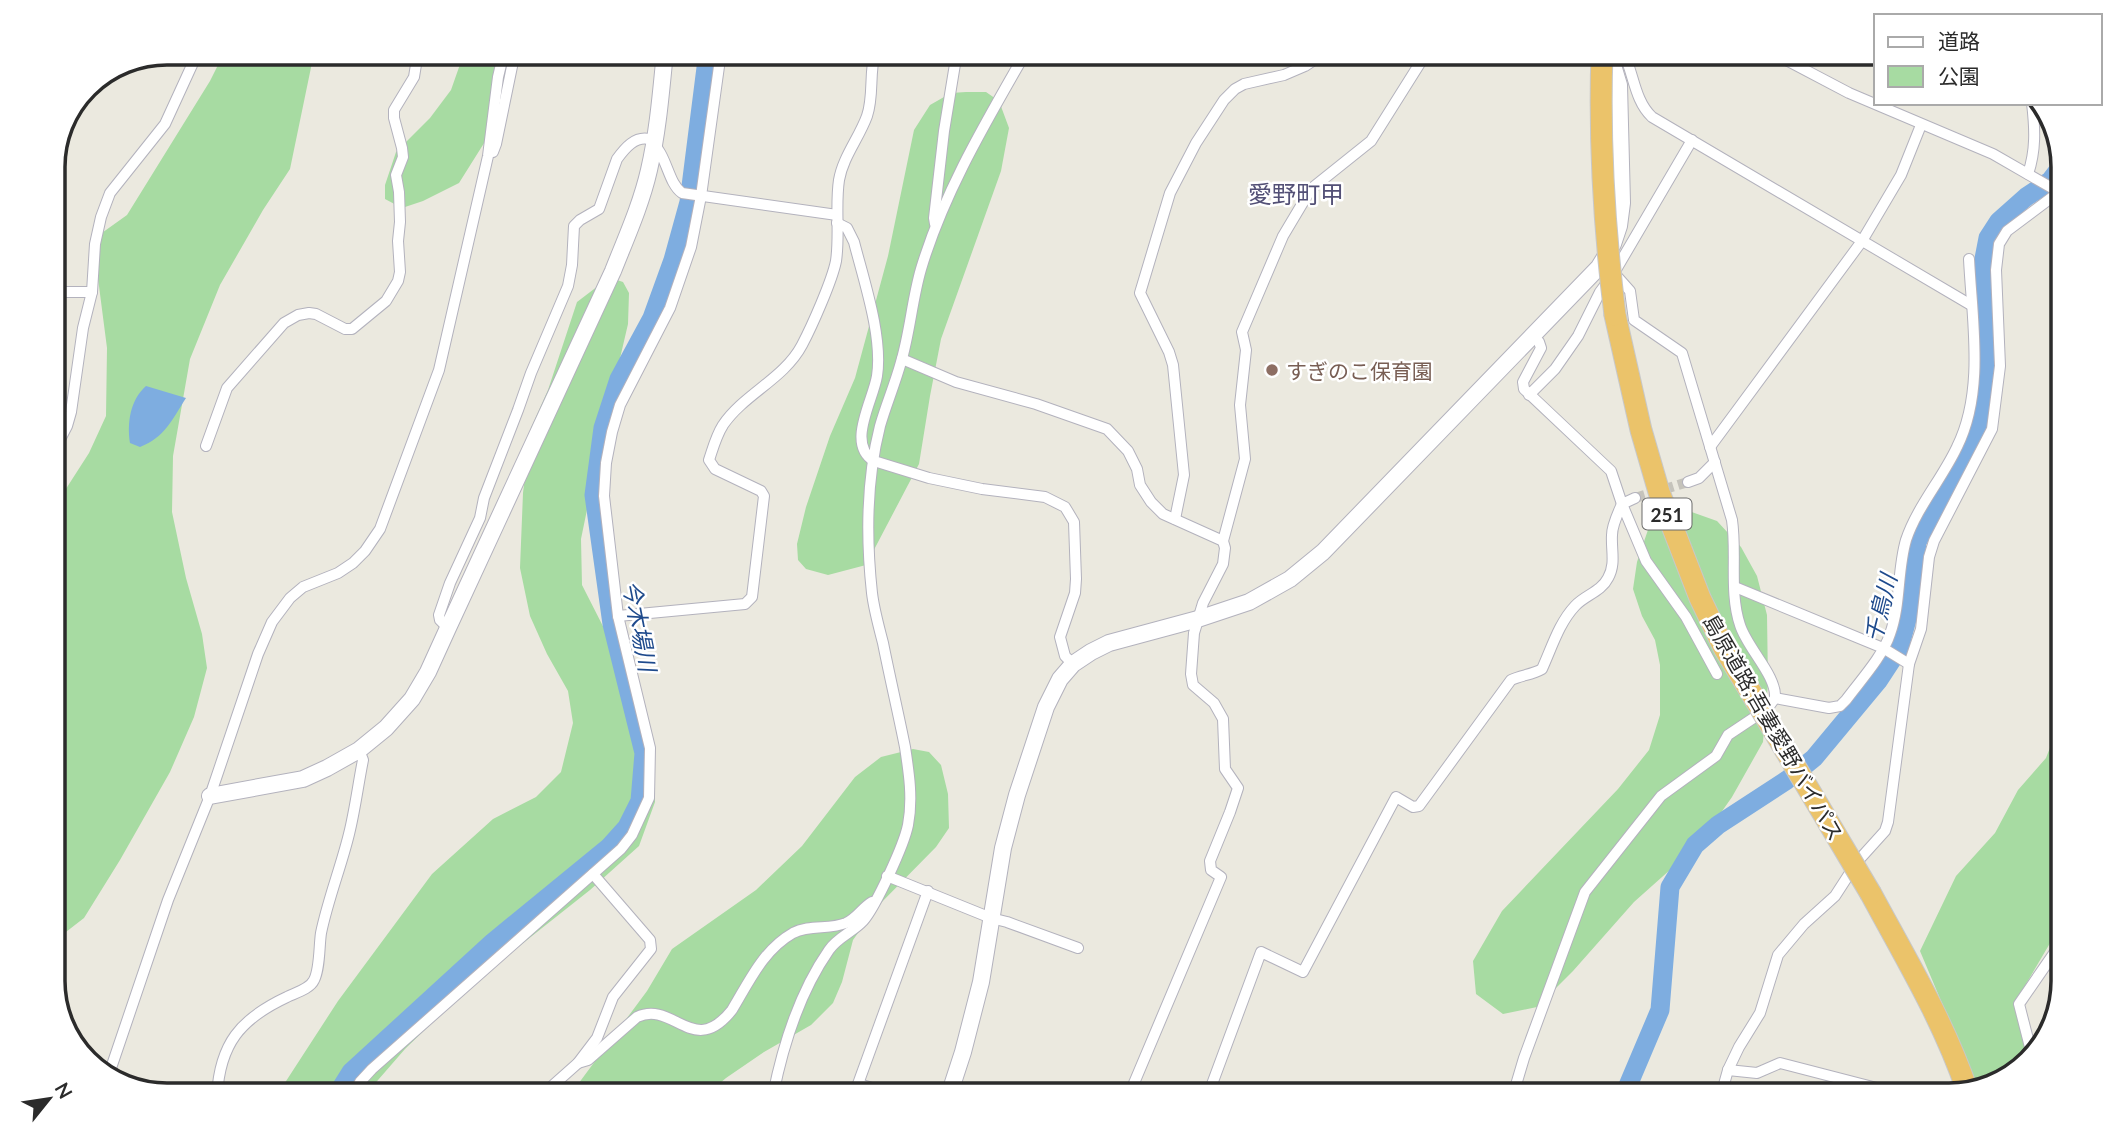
<svg xmlns="http://www.w3.org/2000/svg" width="2116" height="1148" viewBox="0 0 2116 1148" font-family="Lato,'Noto Sans JP',sans-serif">
<style>
.green{fill:#a7dba2}
.water{fill:#7eade0}
.lines{fill:none;stroke-linecap:round;stroke-linejoin:round}
.river{stroke:#7eade0;stroke-width:19}
.street-tunnel{stroke:#c5c3bb;stroke-width:10;stroke-dasharray:10 5;stroke-linecap:butt}
.street-casing{stroke:#b3b2bd;stroke-width:12}
.secondary-casing{stroke:#b3b2bd;stroke-width:18}
.highway-casing{stroke:#c8c8c8;stroke-width:23}
.street{stroke:#fff;stroke-width:10}
.secondary{stroke:#fff;stroke-width:16}
.highway{stroke:#ebc36a;stroke-width:21}
.highway-bridge-casing{stroke:#c8c8c8;stroke-width:23;stroke-linecap:butt}
.highway-bridge{stroke:#ebc36a;stroke-width:21}
.education-dot{fill:#8d6e63;stroke:#fff;stroke-width:2.5}
.labels{text-anchor:middle;dominant-baseline:central;stroke-width:5;stroke-linejoin:round;paint-order:stroke}
.shield{fill:#fff;stroke:#6b6b6b;stroke-width:2}
.shield-label{font-size:19px;font-weight:bold;fill:#2b2b2b}
.education-label{font-size:21px;fill:#785e54;stroke:#fff;text-anchor:start}
.street-label{font-size:21px;fill:#2b2b2b;stroke:#fff}
.water-label{font-size:23px;font-style:italic;fill:#1e4a8c;stroke:#fff}
.quarter-label{font-size:24px;fill:#535076;stroke:#fff}
.rim{fill:none;stroke:#2b2b2b;stroke-width:3.5}
</style>
<rect width="100%" height="100%" fill="#ebe9df"/>
<g class="green">
<polygon points="224,53 314,53 290,169 263,210 220,285 190,359 173,456 172,512 186,578 202,634 207,668 194,717 170,772 120,860 84,918 53,942 53,509 89,453 106,416 107,348 96,263 99,235 127,215 210,81"/>
<polygon points="464,53 512,53 510,85 486,140 459,183 423,201 402,208 385,199 385,185 396,152 430,118 451,90"/>
<polygon points="966,92 986,92 999,101 1009,128 1001,171 941,339 930,396 919,464 866,565 828,575 806,569 798,560 797,544 806,507 830,436 855,378 888,256 914,130 930,105 951,93"/>
<polygon points="611,278 623,282 629,293 628,324 604,427 581,539 582,585 612,644 648,718 655,751 655,802 639,846 590,890 475,981 405,1049 365,1095 277,1095 338,1001 432,874 493,819 536,797 561,772 573,723 568,691 547,654 530,616 520,568 523,493 531,428 548,390 577,302 598,286"/>
<polygon points="1686,510 1717,521 1741,547 1757,576 1767,615 1768,683 1763,742 1732,797 1699,844 1634,902 1573,971 1537,1007 1503,1014 1476,994 1473,961 1502,911 1618,789 1649,750 1660,715 1660,665 1655,640 1642,616 1633,589 1637,562 1650,524 1661,511"/>
<polygon points="2063,714 2063,916 2056,933 2016,1001 2028,1059 2012,1076 1975,1088 1960,1046 1920,951 1956,876 1995,833 2018,790 2046,758"/>
<polygon points="913,749 929,752 941,765 948,794 949,828 936,847 875,909 853,940 842,982 833,1003 811,1025 764,1052 726,1078 706,1095 570,1095 647,991 672,949 756,890 802,846 855,777 881,757"/>
</g>
<path class="water" d="M146 386 186 398C172 420 165 437 140 447L130 443C127 423 130 400 146 386Z"/>
<g class="lines">
<g class="river">
<polyline points="339,1095 341,1088 351,1072 493,942 609,847 627,827 640,801 644,753 612,624 594,495 603,428 619,379 652,318 673,260 689,202 708,52"/>
<polyline points="1624,1095 1660,1010 1670,887 1695,845 1718,825 1787,780 1814,758 1878,681 1899,649 1910,608 1917,542 1982,420 1987,396 1983,264 1988,238 1999,221 2026,197 2050,181 2063,164"/>
</g>
<polyline class="street-tunnel" points="1635,498 1688,482"/>
<defs>
<g id="street">
<path d="M1623 52C1634 73 1634 100 1652 117L1971 305"/>
<polyline points="1771,52 1849,93 1993,154 2059,192 2063,190"/>
<polyline points="493,152 496,144 515,52"/>
<path d="M2028 174C2036 150 2035 129 2032 103"/>
<path d="M837 223 847 228 854 242C864 281 883 337 877 376 873 401 846 444 874 461L929 478 982 489 1045 497 1065 507 1074 522 1076 579 1075 593 1060 637 1065 656 1073 664"/>
<polyline points="935,224 934,218 944,131 957,52"/>
<polyline points="53,292 92,292"/>
<polyline points="1533,335 1539,342 1541,348 1523,382 1524,389 1611,471 1622,504 1646,561 1686,617 1717,674"/>
<polyline points="902,359 956,382 1036,404 1107,429 1128,451 1137,469 1140,485 1151,502 1163,514 1223,541"/>
<polyline points="1529,395 1555,369 1578,336 1600,292 1614,273 1692,140"/>
<polyline points="206,446 227,388 284,323 298,315 309,313 316,314 345,329 352,329 386,301 398,281 400,272 398,241 400,222 399,192 396,175 403,157 402,148 394,118 394,110 414,77 418,52"/>
<polyline points="1710,447 1862,241 1901,175 1921,125"/>
<polyline points="53,453 67,426 71,412 83,328 92,292 95,244 101,217 110,193 165,124 198,52"/>
<polyline points="1688,482 1699,478 1715,462"/>
<polyline points="1175,519 1184,475 1173,365 1169,352 1140,293 1170,193 1196,143 1224,100 1235,89 1244,84 1284,75 1305,66 1326,52"/>
<polyline points="1735,587 1883,648 1909,664"/>
<path d="M618 616 745 604 752 597 764 496 761 491 715 469 709 460C713 448 716 436 723 425 744 394 784 379 802 345 812 326 832 281 836 261 840 234 835 206 839 180 843 157 859 138 867 116 874 96 869 73 875 52"/>
<path d="M448 628 440 620 439 615 450 583 480 518 484 498 518 410 531 373 568 286 572 265 574 226 580 220 599 209 617 159C625 148 635 136 649 139 668 155 667 182 682 193L837 215"/>
<path d="M1775 698 1829 708 1840 706 1846 700C1860 681 1883 656 1890 634 1901 604 1897 571 1906 540 1917 507 1942 479 1957 447 1985 391 1972 320 1969 259"/>
<polyline points="887,876 991,918 1007,922 1078,948"/>
<polyline points="2032,1055 2019,1004 2059,946 2063,936"/>
<path d="M578 1063 588 1060 637 1017C674 1000 693 1059 732 1010 749 982 763 950 793 933 810 924 829 930 846 923 857 918 862 908 872 902"/>
<polyline points="1728,1070 1757,1073 1780,1063 1896,1093 1899,1095"/>
<polyline points="108,1077 168,900 210,796 258,654 272,622 290,598 303,587 338,573 353,563 365,551 380,529 439,370 488,156 498,77 504,52"/>
<polyline points="859,1084 894,1095"/>
<path d="M217 1095C220 1044 240 1019 287 997 295 993 310 989 314 980 320 969 319 946 321 933 328 899 341 867 349 834 355 810 358 785 363 760L359 750"/>
<polyline points="353,1095 360,1082 372,1069 621,849 632,835 649,798 650,748 618,616 604,496 606,463 612,432 620,405 670,308 691,247 701,196 721,52"/>
<polyline points="542,1095 578,1063 597,1038 613,997 651,949 650,940 593,874"/>
<path d="M773 1095C783 1045 799 993 829 950 838 937 853 932 863 921 876 906 904 845 908 825 913 799 909 773 905 747 898 712 890 678 883 643 879 627 874 610 872 593 866 538 866 481 880 426 886 405 895 384 901 362 910 332 912 300 921 269 944 192 986 122 1026 52"/>
<polyline points="854,1095 928,891"/>
<polyline points="1129,1095 1221,877 1211,870 1210,861 1230,812 1238,788 1225,769 1223,719 1214,703 1193,685 1191,674 1194,633 1203,603 1223,564 1225,548 1223,541 1245,459 1240,405 1246,350 1242,332 1283,236 1311,189 1371,141 1427,52"/>
<path d="M1208 1095 1261 952 1303 972 1396 797 1413 807 1419 806 1511 680C1521 675 1532 675 1542 669 1552 647 1559 623 1575 606 1585 595 1601 592 1608 578 1616 564 1611 550 1612 535 1612 525 1618 513 1622 504L1635 498"/>
<path d="M1513 1095 1524 1058 1585 892 1661 796 1716 756 1728 735 1767 709 1775 698C1777 676 1747 648 1740 625 1729 592 1737 554 1732 520L1682 353 1634 320 1630 291 1614 273"/>
<polyline points="1721,1095 1728,1070 1739,1047 1760,1013 1778,955 1804,924 1835,896 1857,862 1885,831 1888,822 1909,664 1921,629 1929,557 1934,541 1992,429 2000,366 1996,270 1999,244 2007,231 2059,192"/>
</g>
<g id="secondary">
<path d="M210 796 303 779 327 768 359 750 386 728 412 699 428 672 448 628 613 271C626 238 641 205 649 170 658 131 661 92 665 52"/>
<polyline points="949,1095 963,1052 981,982 1003,848 1017,795 1046,707 1060,679 1073,664 1091,652 1109,643 1198,619 1249,602 1290,579 1323,552 1599,267 1613,244 1619,226 1622,203 1619,85 1609,52"/>
</g>
<g id="highway">
<polyline points="1615,315 1641,430 1659,492 1700,598 1724,648 1755,699"/>
<path d="M1871 894C1906 959 1943 1020 1967 1090"/>
</g>
</defs>
<use href="#street" class="street-casing"/>
<use href="#secondary" class="secondary-casing"/>
<use href="#highway" class="highway-casing"/>
<use href="#street" class="street"/>
<use href="#secondary" class="secondary"/>
<use href="#highway" class="highway"/>
<defs>
<g id="highway-bridge">
<path d="M1602 52C1599 141 1604 227 1615 315"/>
<polyline points="1755,699 1871,894"/>
</g>
</defs>
<use href="#highway-bridge" class="highway-bridge-casing"/>
<use href="#highway-bridge" class="highway-bridge"/>
</g>
<circle class="education-dot" cx="1272" cy="370" r="7"/>
<g class="labels">
<rect class="shield" x="1642.5" y="498.5" width="49" height="31" rx="5"/>
<g class="shield-label">
<text x="1667" y="514">251</text>
</g>
<g class="education-label">
<text x="1286" y="370">すぎのこ保育園</text>
</g>
<g class="street-label">
<text transform="translate(1774 727) rotate(60)">島原道路;吾妻愛野バイパス</text>
</g>
<g class="water-label">
<text transform="translate(1880 608) rotate(-76)">千鳥川</text>
<text transform="translate(640 626) rotate(79)">今木場川</text>
</g>
<g class="quarter-label">
<text x="1296" y="193">愛野町甲</text>
</g>
</g>
<path d="M0 0H2116V1148H0ZM167 65H1949A102 102 0 0 1 2051 167V981A102 102 0 0 1 1949 1083H167A102 102 0 0 1 65 981V167A102 102 0 0 1 167 65Z" fill="#fff" fill-rule="evenodd"/>
<path class="rim" d="M167 65H1949A102 102 0 0 1 2051 167V981A102 102 0 0 1 1949 1083H167A102 102 0 0 1 65 981V167A102 102 0 0 1 167 65Z"/>
<rect x="1874" y="14" width="228" height="91" fill="#ffffff" stroke="#aaaaaa" stroke-width="2"/>
<rect x="1888" y="37" width="35" height="10" fill="#ffffff" stroke="#aaaaaa" stroke-width="2"/>
<text x="1938" y="49" font-size="21" fill="#2b2b2b">道路</text>
<rect x="1888" y="66" width="35" height="21" fill="#a7dba2" stroke="#aaaaaa" stroke-width="2"/>
<text x="1938" y="84" font-size="21" fill="#2b2b2b">公園</text>
<g transform="translate(49 1099) rotate(60)" stroke="#ffffff" stroke-width="5" paint-order="stroke">
<path d="M0-5L12 26L0 18L-12 26Z" fill="#2b2b2b"/>
<text y="-10" font-size="19" font-weight="bold" text-anchor="middle" fill="#2b2b2b">N</text>
</g>
</svg>
